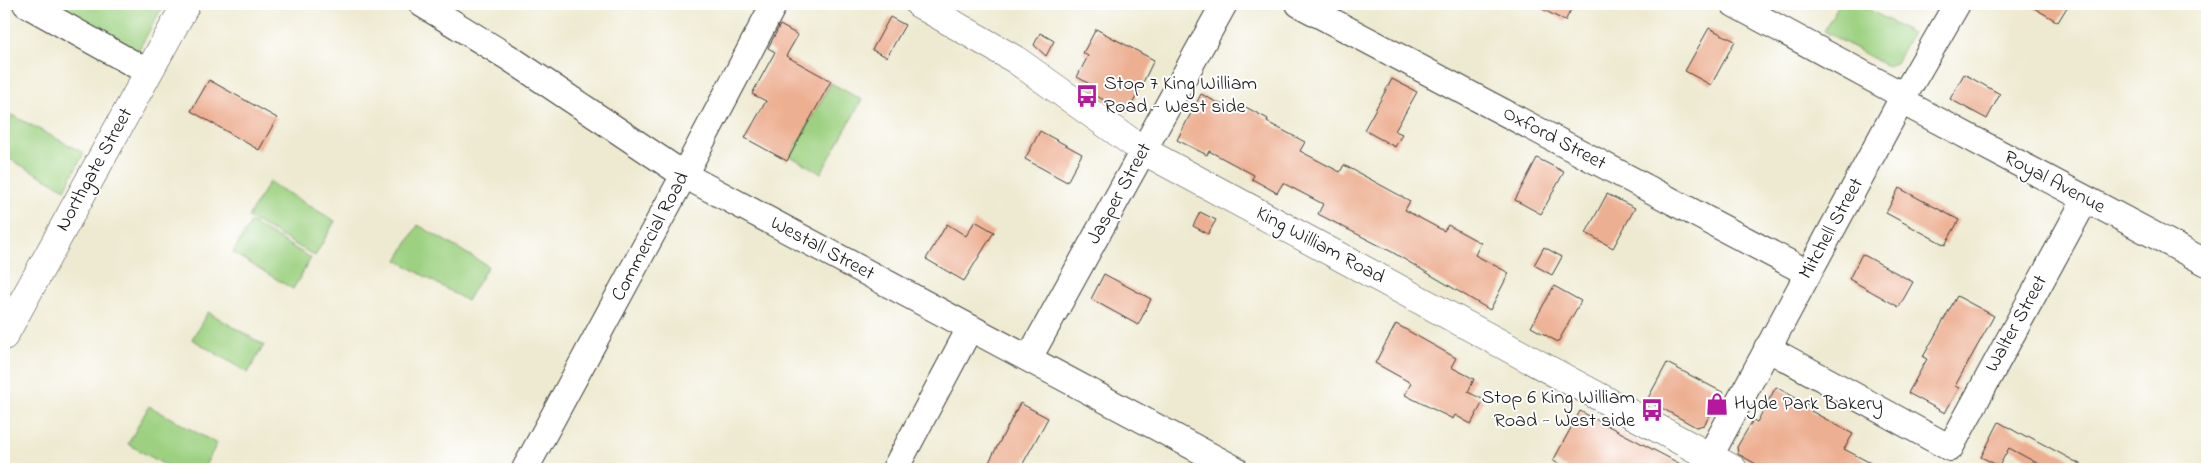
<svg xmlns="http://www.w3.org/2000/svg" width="2211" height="473" viewBox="0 0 2211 473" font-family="'Indie Flower',sans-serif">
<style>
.green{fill:#9dd181;stroke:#5c764e}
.building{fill:#edaf91}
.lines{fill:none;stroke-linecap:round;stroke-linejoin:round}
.minor-casing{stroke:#3c3b37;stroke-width:28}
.major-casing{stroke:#3c3b37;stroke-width:29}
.minor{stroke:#fff;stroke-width:26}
.major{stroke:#fff;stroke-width:28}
.labels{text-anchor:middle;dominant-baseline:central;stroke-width:4;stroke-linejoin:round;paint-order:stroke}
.poi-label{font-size:20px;fill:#1c1c1c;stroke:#fff;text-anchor:start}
.street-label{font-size:20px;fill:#1c1c1c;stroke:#fff}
</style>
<rect width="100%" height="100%" fill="#fff"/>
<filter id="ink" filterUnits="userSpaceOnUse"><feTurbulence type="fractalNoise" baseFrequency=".02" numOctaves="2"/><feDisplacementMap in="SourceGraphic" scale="10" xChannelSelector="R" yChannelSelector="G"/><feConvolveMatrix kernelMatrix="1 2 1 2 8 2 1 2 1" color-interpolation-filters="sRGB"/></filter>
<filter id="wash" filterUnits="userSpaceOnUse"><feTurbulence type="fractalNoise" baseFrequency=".0096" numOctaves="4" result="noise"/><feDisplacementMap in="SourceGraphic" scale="20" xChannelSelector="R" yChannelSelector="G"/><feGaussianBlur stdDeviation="1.12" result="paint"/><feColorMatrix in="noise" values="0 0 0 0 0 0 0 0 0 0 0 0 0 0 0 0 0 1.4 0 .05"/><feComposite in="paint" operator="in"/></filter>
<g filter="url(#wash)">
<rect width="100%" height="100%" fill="#eeead1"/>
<g class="green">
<polygon points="52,4 164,4 138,51"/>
<polygon points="1839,4 1859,4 1912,33 1896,63 1887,66 1824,31"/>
<polygon points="831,83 862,100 821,173 790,156"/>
<polygon points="12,115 84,153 65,189 4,156 4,130"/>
<polygon points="269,182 335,221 315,256 248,217"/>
<polygon points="251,222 311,258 293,289 233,253"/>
<polygon points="418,225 488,266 467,301 397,260"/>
<polygon points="208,312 264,345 248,373 192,339"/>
<polygon points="149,406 217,444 203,469 172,469 128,444"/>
</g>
<g id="blocks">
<g class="building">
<polygon points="1533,4 1574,4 1565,21"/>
<polygon points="2027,4 2069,4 2058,22"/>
<polygon points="890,17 905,25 887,57 872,50"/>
<polygon points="780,25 798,35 786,56 831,81 787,161 745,138 766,101 752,94 775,52 768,48"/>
<polygon points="1709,28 1735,41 1711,85 1685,71"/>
<polygon points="1096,29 1154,60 1128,113 1091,93 1095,87 1077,77 1088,56 1083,53"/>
<polygon points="1040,33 1054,41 1046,56 1034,45"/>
<polygon points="1964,74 2000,94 1987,119 1950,99"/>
<polygon points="1392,79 1417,92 1395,131 1402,134 1395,147 1364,130"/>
<polygon points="209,80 277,118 259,150 191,111"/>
<polygon points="1201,94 1235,112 1240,104 1268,119 1267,122 1305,142 1300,151 1340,172 1344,165 1410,201 1405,210 1444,231 1448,225 1481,243 1475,255 1509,273 1490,310 1392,252 1318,214 1323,204 1283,183 1277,193 1252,179 1254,175 1209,151 1207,155 1177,140"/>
<polygon points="1040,131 1082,154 1067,182 1025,159"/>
<polygon points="1537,158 1564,172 1541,214 1515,200"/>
<polygon points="1899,188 1959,220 1945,245 1886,213"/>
<polygon points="1607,194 1635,208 1613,248 1586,233"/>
<polygon points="1200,212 1216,220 1208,234 1193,226"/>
<polygon points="975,221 994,232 964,281 926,259 947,224 966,236"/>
<polygon points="1544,247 1562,257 1552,275 1534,265"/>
<polygon points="1862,254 1913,282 1899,307 1849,279"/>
<polygon points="1104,274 1151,299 1138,325 1091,299"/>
<polygon points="1554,286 1581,301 1558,342 1531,327"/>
<polygon points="1957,296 1994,316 1955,386 1959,388 1945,413 1908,393 1927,359 1923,357"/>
<polygon points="1396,324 1456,358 1451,367 1474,379 1468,392 1484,400 1471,424 1455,415 1453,419 1405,395 1411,383 1375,363"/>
<polygon points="1667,363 1724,393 1704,425 1696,427 1647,400"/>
<polygon points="1776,387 1812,407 1811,411 1853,434 1844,449 1882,469 1765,469 1738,454 1737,447 1753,420 1757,422"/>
<polygon points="1020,403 1048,418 1020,469 1003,469 989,462"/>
<polygon points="1580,411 1688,468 1688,469 1570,469 1553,461"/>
<polygon points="1999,422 2027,438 2028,436 2089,469 2048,469 2009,448 1999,466 1981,457"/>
</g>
</g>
</g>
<g filter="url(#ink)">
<use href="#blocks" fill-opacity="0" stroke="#3c3b37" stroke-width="1"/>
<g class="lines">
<defs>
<g id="minor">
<polyline points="26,4 148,72"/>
<polyline points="422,4 511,59 684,175 1235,469"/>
<polyline points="1299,4 1808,273"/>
<polyline points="1734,4 1904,96"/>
<polyline points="1901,101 2207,263"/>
<polyline points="1767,348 1950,448 2085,200"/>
<polyline points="1029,358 1224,4"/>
<polyline points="525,469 684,175 774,4"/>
<polyline points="895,469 970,328"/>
<polyline points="1703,469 1901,101 1957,4"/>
</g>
<g id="major">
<polyline points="919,4 1016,60 1144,151 1733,469"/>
<polyline points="4,336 186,4"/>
</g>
</defs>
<use href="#minor" class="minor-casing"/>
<use href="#major" class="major-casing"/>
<use href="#minor" class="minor"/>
<use href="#major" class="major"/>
</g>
</g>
<defs>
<symbol id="bus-bare" viewBox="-9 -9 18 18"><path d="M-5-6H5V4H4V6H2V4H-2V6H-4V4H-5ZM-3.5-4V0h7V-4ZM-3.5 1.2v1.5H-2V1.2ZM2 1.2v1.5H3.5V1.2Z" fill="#b5179e" stroke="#fff" stroke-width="2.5" paint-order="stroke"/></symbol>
<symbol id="shop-bare" viewBox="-9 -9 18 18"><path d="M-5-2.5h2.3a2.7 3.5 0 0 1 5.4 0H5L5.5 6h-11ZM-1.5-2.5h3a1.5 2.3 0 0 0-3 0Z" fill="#b5179e" stroke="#fff" stroke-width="2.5" paint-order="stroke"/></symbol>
</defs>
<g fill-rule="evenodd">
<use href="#bus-bare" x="1071" y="80" width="32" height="32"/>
<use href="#shop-bare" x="1701" y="388" width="32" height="32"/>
<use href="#bus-bare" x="1636" y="394" width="32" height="32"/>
</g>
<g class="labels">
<g class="poi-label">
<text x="1104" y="84">Stop 7 King William<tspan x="1104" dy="23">Road - West side</tspan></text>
<text x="1635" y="398" text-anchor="end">Stop 6 King William<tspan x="1635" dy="23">Road - West side</tspan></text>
<text x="1734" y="404">Hyde Park Bakery</text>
</g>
<g class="street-label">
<text transform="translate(1554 139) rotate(28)">Oxford Street</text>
<text transform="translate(95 170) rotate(-61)">Northgate Street</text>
<text transform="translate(2054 183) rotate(28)">Royal Avenue</text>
<text transform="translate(1120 194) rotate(-61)">Jasper Street</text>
<text transform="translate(1832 229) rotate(-61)">Mitchell Street</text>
<text transform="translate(651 237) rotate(-62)">Commercial Road</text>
<text transform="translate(1320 246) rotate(28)">King William Road</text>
<text transform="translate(822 249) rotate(28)">Westall Street</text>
<text transform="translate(2017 324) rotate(-61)">Walter Street</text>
</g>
</g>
<rect width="2211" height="473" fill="none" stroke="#fff" stroke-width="20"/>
</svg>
